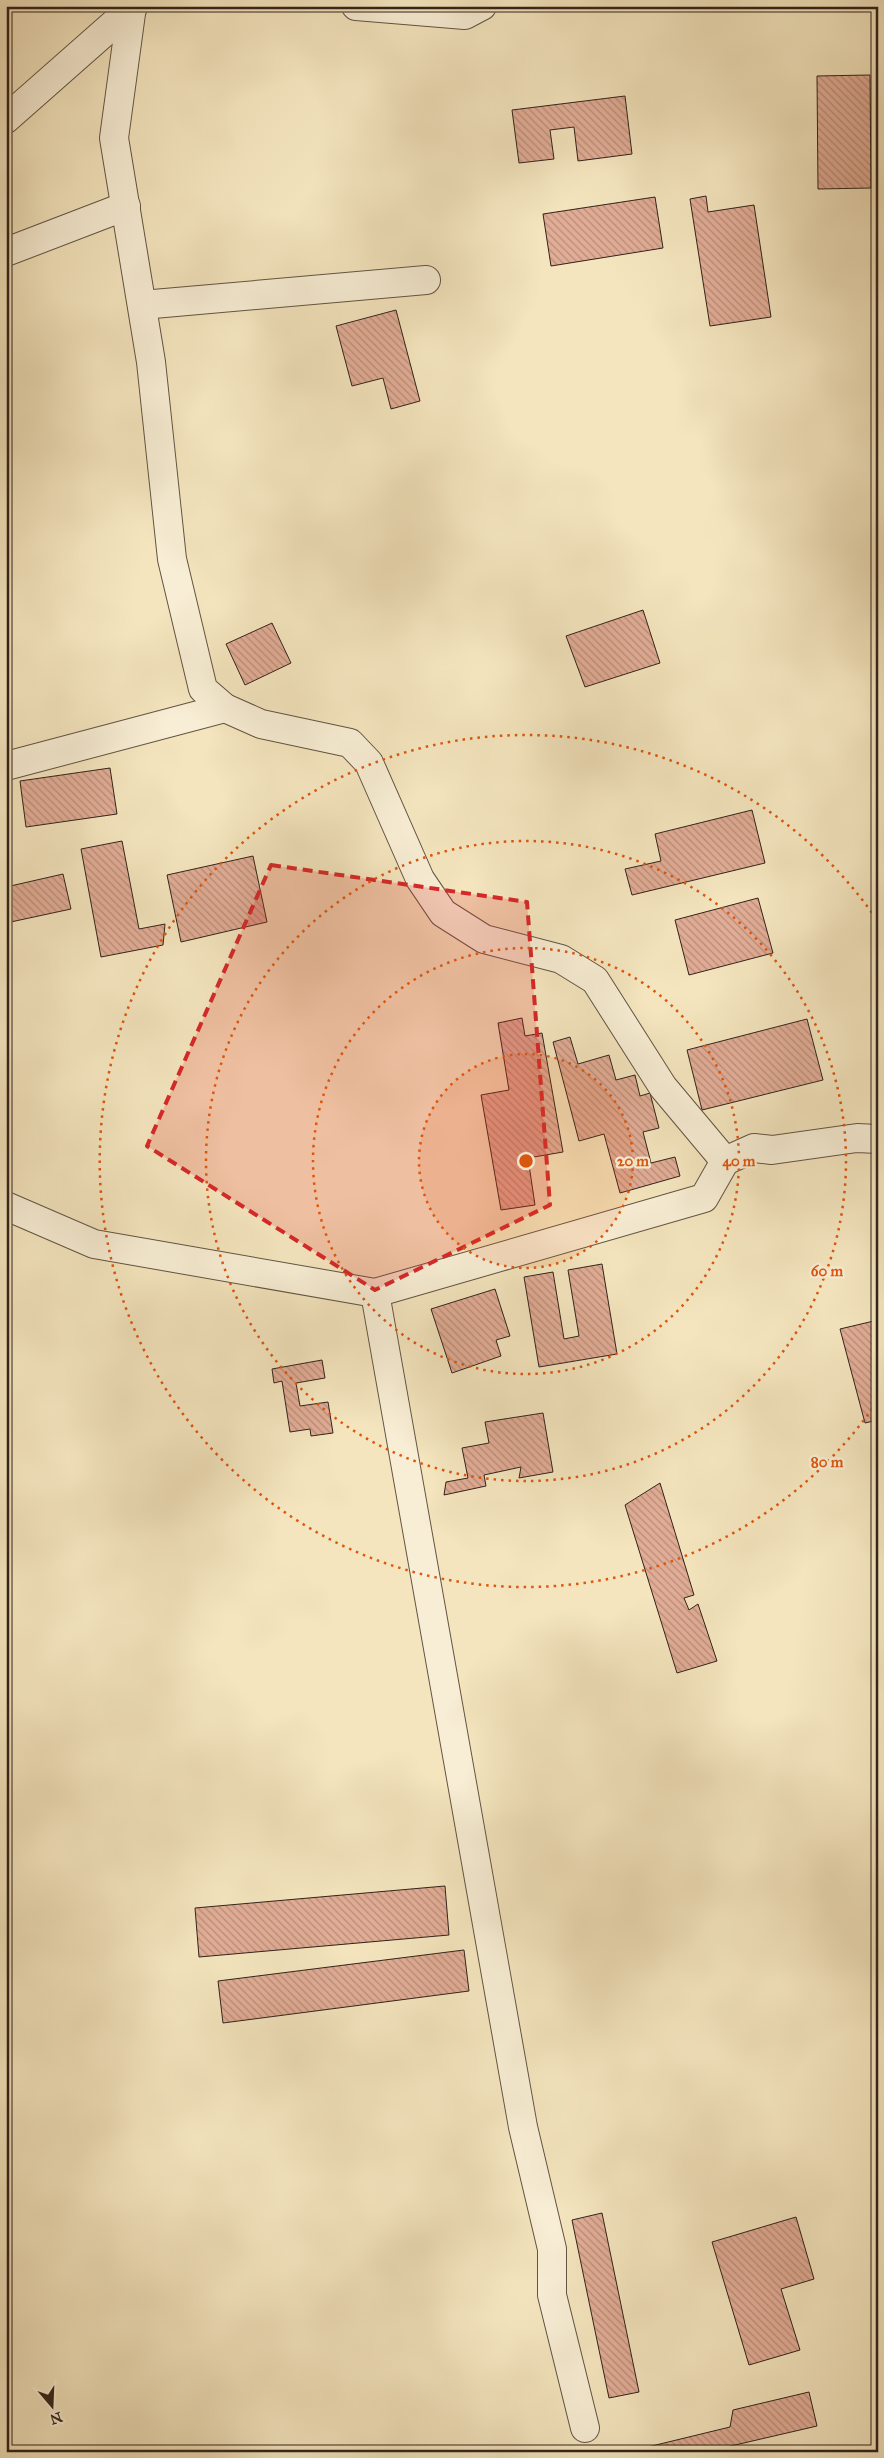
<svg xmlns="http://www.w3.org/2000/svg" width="884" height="2458" viewBox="0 0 884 2458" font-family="'IM FELL Great Primer',serif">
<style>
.building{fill:url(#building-back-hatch);stroke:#31231a}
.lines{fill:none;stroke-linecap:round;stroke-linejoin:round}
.minor-casing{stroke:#625443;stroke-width:30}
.minor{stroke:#f8eed5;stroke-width:28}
.marked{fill:#d62828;fill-opacity:0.2;stroke:#d62828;stroke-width:4;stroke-dasharray:10 6;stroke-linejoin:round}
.ring{fill:none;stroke:#df560d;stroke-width:2.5;stroke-dasharray:2.5 5}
.centre{fill:#df560d;stroke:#f8eed5;stroke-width:2.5}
.ring-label{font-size:15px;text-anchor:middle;font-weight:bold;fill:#df560d;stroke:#f8eed5;stroke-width:4.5;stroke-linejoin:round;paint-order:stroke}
</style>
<defs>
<pattern id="building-back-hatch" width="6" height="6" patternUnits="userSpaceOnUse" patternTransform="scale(1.25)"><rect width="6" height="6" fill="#e2ad96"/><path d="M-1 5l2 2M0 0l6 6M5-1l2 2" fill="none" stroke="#b88c7a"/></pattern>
</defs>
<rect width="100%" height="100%" fill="#f4e5be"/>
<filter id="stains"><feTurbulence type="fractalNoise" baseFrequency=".004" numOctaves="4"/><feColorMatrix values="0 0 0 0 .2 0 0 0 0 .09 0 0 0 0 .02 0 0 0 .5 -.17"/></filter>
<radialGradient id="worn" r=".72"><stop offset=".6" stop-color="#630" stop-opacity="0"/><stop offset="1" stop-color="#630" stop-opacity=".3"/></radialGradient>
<g class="building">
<polygon points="870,75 871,188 818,189 817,76"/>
<polygon points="625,96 632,154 578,161 574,127 550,130 554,159 519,163 512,110"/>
<polygon points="706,196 708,212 754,205 771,317 710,326 690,199"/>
<polygon points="655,197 663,248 551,266 543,214"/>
<polygon points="396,310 420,401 391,409 383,378 352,386 336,326"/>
<polygon points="643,610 660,663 585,687 566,636"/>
<polygon points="272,623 291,663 245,685 226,644"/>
<polygon points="110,768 117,814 26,827 20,781"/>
<polygon points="752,810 765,863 632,895 625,869 661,861 655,834"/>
<polygon points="122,841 139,929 165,924 163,945 101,957 81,849"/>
<polygon points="253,856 267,922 181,942 167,875"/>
<polygon points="63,874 71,909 6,923 6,887"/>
<polygon points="758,898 773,953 689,975 675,920"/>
<polygon points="522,1018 525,1036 542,1033 563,1152 528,1158 535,1205 501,1210 481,1095 509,1090 498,1023"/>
<polygon points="807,1019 823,1080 702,1110 687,1050"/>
<polygon points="570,1037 578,1064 609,1055 616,1080 635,1075 640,1096 650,1093 659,1128 643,1132 651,1163 675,1157 680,1176 620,1193 604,1134 579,1141 553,1042"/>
<polygon points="602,1264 617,1354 539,1367 524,1277 553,1272 564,1339 579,1336 568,1270"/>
<polygon points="495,1289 510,1336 496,1340 501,1356 452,1373 431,1309"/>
<polygon points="878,1320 878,1420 865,1423 840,1329"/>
<polygon points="322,1360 325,1378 296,1383 300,1406 328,1402 333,1433 311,1436 310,1429 290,1432 282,1381 274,1383 272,1369"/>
<polygon points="543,1413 553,1472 519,1478 521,1467 484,1475 486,1486 444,1495 446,1482 468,1478 462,1448 489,1443 485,1422"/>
<polygon points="660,1483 694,1595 684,1598 689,1610 698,1604 717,1661 677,1673 625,1505"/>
<polygon points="445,1886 449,1935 199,1957 195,1908"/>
<polygon points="464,1950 469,1991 223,2023 218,1981"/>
<polygon points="602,2213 639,2392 609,2398 572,2220"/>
<polygon points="796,2217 814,2279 781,2289 800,2350 749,2365 712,2242"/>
<polygon points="809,2392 817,2426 705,2452 627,2452 730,2427 733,2410"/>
</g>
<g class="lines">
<defs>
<g id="minor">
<polyline points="132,6 114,138 151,362 172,559 203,689 225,708 261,724 350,743 369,763 420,879 443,913 484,939 561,959 595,980 663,1087 725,1161 754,1148 772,1150 857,1138 878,1139"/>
<polyline points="356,6 465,15 482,6"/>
<polyline points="6,119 133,7"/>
<polyline points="6,252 126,206"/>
<polyline points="142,305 426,280"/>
<polyline points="6,766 225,708"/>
<polyline points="6,1206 94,1244 375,1293 704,1198 725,1161"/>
<polyline points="375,1293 523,2127 552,2249 552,2295 585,2428"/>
</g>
</defs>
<use href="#minor" class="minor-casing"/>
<use href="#minor" class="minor"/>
</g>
<path class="marked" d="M271 865 527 902 550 1205 375 1290 147 1146Z"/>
<circle cx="526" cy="1161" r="107" fill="#df560d" fill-opacity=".12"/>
<g class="ring">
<circle cx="526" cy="1161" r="107"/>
<circle cx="526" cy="1161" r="213"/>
<circle cx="526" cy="1161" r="320"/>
<path d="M877 1402A426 426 0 1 1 877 920"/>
</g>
<circle cx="526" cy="1161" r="8" class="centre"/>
<g class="ring-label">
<text x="633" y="1166">20 m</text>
<text x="739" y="1166">40 m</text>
<text x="827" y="1276">60 m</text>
<text x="827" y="1467">80 m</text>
</g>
<rect width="884" height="2458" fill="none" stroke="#f4e5be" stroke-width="25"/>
<rect x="8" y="8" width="869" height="2443" fill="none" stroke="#31231a" stroke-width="2.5"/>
<rect x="12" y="12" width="859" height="2433" fill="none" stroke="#31231a"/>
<g transform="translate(52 2406) rotate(161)" stroke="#f8eed5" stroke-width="4" paint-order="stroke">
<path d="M0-4L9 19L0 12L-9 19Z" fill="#31231a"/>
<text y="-8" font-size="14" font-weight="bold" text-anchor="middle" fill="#31231a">N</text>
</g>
<rect width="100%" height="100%" filter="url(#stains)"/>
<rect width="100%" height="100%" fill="url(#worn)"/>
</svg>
